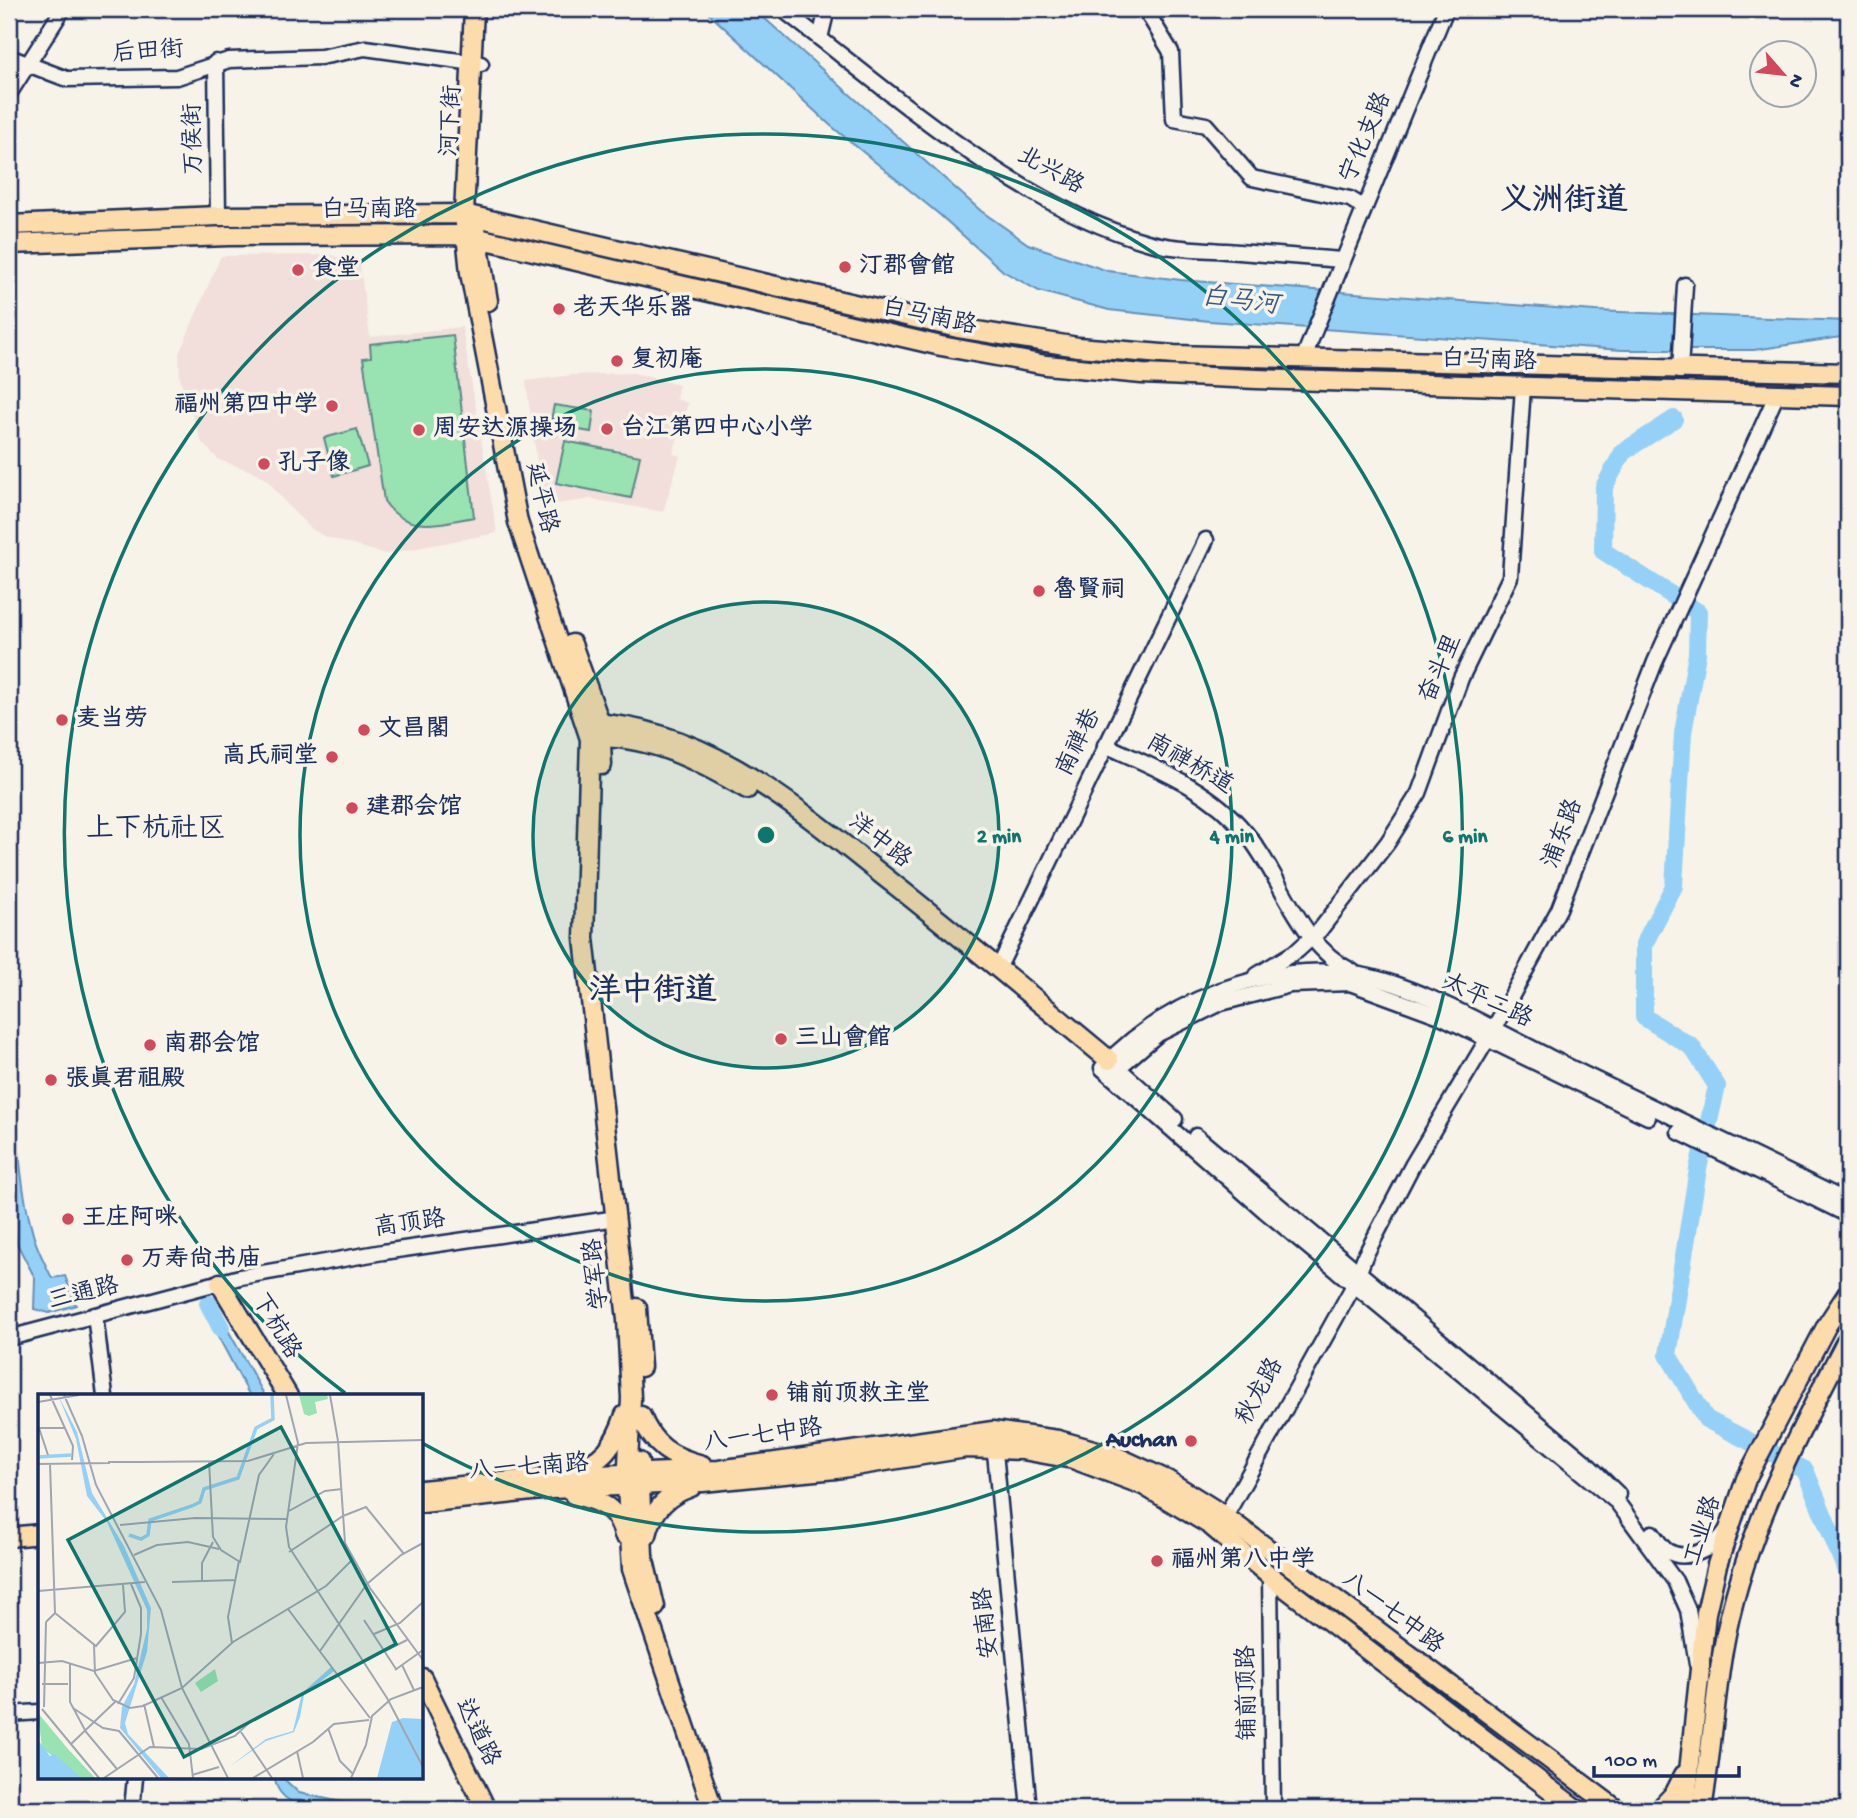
<svg xmlns="http://www.w3.org/2000/svg" width="1857" height="1818" viewBox="0 0 1857 1818" font-family="'Gochi Hand','LXGW WenKai TC',sans-serif">
<style>
.built{fill:#f2dedb}
.green{fill:#99e2b1;stroke:#5a8888;stroke-width:2}
.water{fill:#95d1f6;stroke:#6490b9;stroke-width:2}
.lines{fill:none;stroke-linecap:round;stroke-linejoin:round}
.river{stroke:#95d1f6;stroke-width:18}
.minor-casing{stroke:#1b2f5e;stroke-width:19}
.major-casing{stroke:#1b2f5e;stroke-width:23}
.minor{stroke:#f7f3e8;stroke-width:14}
.major{stroke:#fddcac;stroke-width:18}
.ring{fill:none;stroke:#0f766e;stroke-width:3.5}
.poi-dot{fill:#d1495b;stroke:#f7f3e8;stroke-width:2.5}
.labels{text-anchor:middle;dominant-baseline:central;stroke-width:7;stroke-linejoin:round;paint-order:stroke}
.street-label{font-size:24px;fill:#1b2f5e;stroke:#f7f3e8}
.poi-label{font-size:24px;font-weight:bold;fill:#1b2f5e;stroke:#f7f3e8;text-anchor:start}
.water-label{font-size:26px;font-style:italic;fill:#3a5884;stroke:#f7f3e8}
.quarter-label{font-size:28px;fill:#1b2f5e;stroke:#f7f3e8}
.district-label{font-size:32px;font-weight:bold;fill:#1b2f5e;stroke:#f7f3e8}
.inset-river{fill:none;stroke:#95d1f6;stroke-width:3.5}
.inset-road{fill:none;stroke:#9fa5b1;stroke-width:2}
.view{fill:#0f766e;fill-opacity:0.15;stroke:#0f766e;stroke-width:3.5}
.inset-edge{fill:none;stroke:#1b2f5e;stroke-width:3.5}
.centre{fill:#0f766e;stroke:#f7f3e8;stroke-width:3.5}
.ring-label{font-size:21px;text-anchor:middle;font-weight:bold;fill:#0f766e;stroke:#f7f3e8;stroke-width:7;stroke-linejoin:round;paint-order:stroke}
</style>
<rect width="100%" height="100%" fill="#f7f3e8"/>
<filter id="ink" filterUnits="userSpaceOnUse"><feTurbulence type="fractalNoise" baseFrequency=".0143" numOctaves="2"/><feDisplacementMap in="SourceGraphic" scale="14" xChannelSelector="R" yChannelSelector="G"/><feConvolveMatrix kernelMatrix="1 2 1 2 8 2 1 2 1" color-interpolation-filters="sRGB"/></filter>
<g filter="url(#ink)">
<g class="built">
<polygon points="332,255 343,260 359,260 370,337 462,327 497,533 385,554 326,537 313,530 292,510 267,480 257,473 219,460 202,443 180,379 179,354 221,256"/>
<polygon points="634,373 679,385 676,399 688,403 673,454 680,456 663,512 591,499 543,506 526,381 572,375"/>
</g>
<g class="green">
<path d="M453 335 474 517C439 523 407 535 384 501L363 358 371 357 370 344Z"/>
<polygon points="554,405 594,411 591,432 550,425"/>
<polygon points="357,429 368,466 334,476 324,438"/>
<polygon points="565,441 640,456 631,498 556,483"/>
</g>
<g class="water">
<polygon points="704,9 754,9 981,211 1028,244 1108,271 1181,280 1595,311 1848,321 1848,336 1754,350 1622,350 1209,321 1109,310 1039,291 1003,271 940,215 830,125"/>
<path d="M9 1034C19 1101 14 1167 33 1234 37 1249 45 1264 52 1278L65 1276 76 1305 49 1313 34 1309 35 1278 16 1242 9 1196Z"/>
<polygon points="215,1307 265,1396 250,1396 205,1312"/>
<path d="M275 1778H283L299 1793 374 1809C346 1809 279 1818 275 1778Z"/>
</g>
<g class="lines">
<g class="river">
<polyline points="1674,419 1623,452 1604,487 1603,551 1698,612 1697,654 1683,733 1674,886 1644,944 1644,1017 1692,1047 1717,1086 1698,1169 1668,1355 1706,1419 1805,1470 1848,1575"/>
<polyline points="208,1303 221,1328"/>
</g>
<defs>
<g id="minor">
<path d="M782 9C890 91 1015 205 1147 242 1172 249 1199 249 1226 251 1265 254 1303 257 1342 260"/>
<polyline points="1145,9 1171,52 1174,119 1206,125 1252,178 1350,199 1363,207"/>
<polyline points="820,38 827,9"/>
<polyline points="9,57 67,79 177,77 229,60 321,57 365,48 481,64"/>
<polyline points="216,62 218,216"/>
<polyline points="9,94 63,9"/>
<polyline points="1303,359 1446,9"/>
<polyline points="1680,371 1685,285"/>
<path d="M1105 745C1155 768 1209 788 1245 832 1281 874 1299 946 1352 971"/>
<polyline points="999,967 1206,540"/>
<polyline points="1257,975 1298,950 1320,930 1388,842 1419,793 1461,678 1510,577 1523,387"/>
<polyline points="1109,1060 1175,1119"/>
<polyline points="1110,1075 1158,1034 1221,1003 1290,985 1350,983 1440,1016 1648,1117"/>
<polyline points="1679,1132 1848,1215"/>
<polyline points="1196,1136 1584,1461 1618,1494"/>
<polyline points="95,1315 105,1396"/>
<polyline points="9,1338 240,1277 383,1252 617,1218"/>
<polyline points="993,1431 1029,1809"/>
<polyline points="1220,1526 1354,1285 1365,1256 1413,1164 1493,1030 1559,909 1655,662 1776,396"/>
<path d="M1652 1533C1656 1538 1661 1547 1667 1551 1687 1563 1715 1548 1726 1531"/>
<polyline points="1270,1576 1273,1809"/>
<path d="M1697 1664 1688 1610 1675 1581 1617 1502 1265 1211 1102 1068C1164 1001 1269 959 1360 975 1416 984 1497 1031 1549 1057 1648 1106 1749 1152 1848 1202"/>
<polyline points="9,1714 40,1712"/>
<polyline points="132,1809 135,1778"/>
</g>
<g id="major">
<polyline points="474,9 464,214 470,273 518,522 590,739 584,938 627,1320 631,1398 627,1487 632,1569 713,1809"/>
<polyline points="9,225 218,216 464,214 958,328 1078,347 1174,355 1848,373"/>
<polyline points="476,229 488,301"/>
<polyline points="9,244 228,236 465,235 941,346 1046,365 1142,374 1257,379 1848,396"/>
<polyline points="572,644 600,723 602,765"/>
<path d="M590 723C710 727 805 815 895 885 967 942 1038 1001 1109 1060"/>
<path d="M593 738C647 733 702 763 747 789"/>
<polyline points="220,1283 288,1396"/>
<polyline points="637,1308 641,1367"/>
<path d="M641 1416C653 1446 671 1457 702 1465"/>
<polyline points="639,1462 643,1556 655,1607"/>
<path d="M571 1471C603 1463 615 1445 625 1415"/>
<polyline points="422,1490 550,1477 719,1470 993,1431 1058,1440 1115,1456 1167,1480 1220,1513 1616,1809"/>
<path d="M574 1495C601 1501 617 1507 624 1535"/>
<polyline points="422,1503 551,1489 703,1482 836,1469 966,1448 1023,1450 1073,1459 1143,1485 1210,1525 1270,1576 1576,1809"/>
<path d="M647 1535C653 1509 666 1496 691 1487"/>
<polyline points="9,1537 40,1534"/>
<polyline points="422,1678 486,1809"/>
<polyline points="1660,1809 1675,1793 1684,1775"/>
<polyline points="1685,1809 1706,1613 1717,1565 1746,1479 1827,1325 1848,1293"/>
<path d="M1702 1809C1711 1756 1714 1703 1723 1650 1742 1539 1797 1436 1848 1338"/>
</g>
</defs>
<use href="#minor" class="minor-casing"/>
<use href="#major" class="major-casing"/>
<use href="#minor" class="minor"/>
<use href="#major" class="major"/>
</g>
</g>
<circle cx="766" cy="835" r="233" fill="#0f766e" fill-opacity=".12"/>
<g class="ring">
<circle cx="766" cy="835" r="233"/>
<circle cx="766" cy="835" r="466"/>
<path d="M345 1393A699 699 0 1 1 422 1443"/>
</g>
<g class="poi-dot">
<circle cx="845" cy="267" r="7"/>
<circle cx="298" cy="270" r="7"/>
<circle cx="559" cy="309" r="7"/>
<circle cx="617" cy="361" r="7"/>
<circle cx="332" cy="406" r="7"/>
<circle cx="607" cy="429" r="7"/>
<circle cx="419" cy="430" r="7"/>
<circle cx="264" cy="464" r="7"/>
<circle cx="1039" cy="591" r="7"/>
<circle cx="62" cy="720" r="7"/>
<circle cx="364" cy="730" r="7"/>
<circle cx="332" cy="757" r="7"/>
<circle cx="352" cy="808" r="7"/>
<circle cx="781" cy="1039" r="7"/>
<circle cx="150" cy="1045" r="7"/>
<circle cx="51" cy="1080" r="7"/>
<circle cx="68" cy="1219" r="7"/>
<circle cx="127" cy="1260" r="7"/>
<circle cx="772" cy="1395" r="7"/>
<circle cx="1191" cy="1441" r="7"/>
<circle cx="1157" cy="1561" r="7"/>
</g>
<g class="labels">
<g class="street-label">
<text transform="translate(148 53) rotate(-4)">后田街</text>
<text transform="translate(453 121) rotate(-87)">河下街</text>
<text transform="translate(1367 138) rotate(-67)">宁化支路</text>
<text transform="translate(195 139) rotate(-91)">万侯街</text>
<text transform="translate(1050 172) rotate(29)">北兴路</text>
<text x="369" y="211">白马南路</text>
<text transform="translate(929 318) rotate(12)">白马南路</text>
<text transform="translate(1489 362) rotate(2)">白马南路</text>
<text transform="translate(540 498) rotate(77)">延平路</text>
<text transform="translate(1442 669) rotate(-66)">奋斗里</text>
<text transform="translate(1080 743) rotate(-64)">南禅巷</text>
<text transform="translate(1189 765) rotate(30)">南禅桥道</text>
<text transform="translate(1564 834) rotate(-69)">浦东路</text>
<text transform="translate(879 842) rotate(38)">洋中路</text>
<text transform="translate(1487 1002) rotate(25)">太平二路</text>
<text transform="translate(410 1225) rotate(-8)">高顶路</text>
<text transform="translate(598 1274) rotate(-96)">学军路</text>
<text transform="translate(84 1295) rotate(-14)">三通路</text>
<text transform="translate(275 1327) rotate(59)">下杭路</text>
<text transform="translate(1261 1392) rotate(-61)">秋龙路</text>
<text transform="translate(763 1437) rotate(-8)">八一七中路</text>
<text transform="translate(529 1469) rotate(-4)">八一七南路</text>
<text transform="translate(1704 1531) rotate(-72)">工业路</text>
<text transform="translate(1392 1614) rotate(37)">八一七中路</text>
<text transform="translate(988 1623) rotate(-96)">安南路</text>
<text transform="translate(1249 1693) rotate(-91)">铺前顶路</text>
<text transform="translate(476 1733) rotate(64)">达道路</text>
</g>
<g class="poi-label">
<text x="859" y="267">汀郡會館</text>
<text x="312" y="270">食堂</text>
<text x="573" y="309">老天华乐器</text>
<text x="631" y="361">复初庵</text>
<text x="318" y="406" text-anchor="end">福州第四中学</text>
<text x="621" y="429">台江第四中心小学</text>
<text x="433" y="430">周安达源操场</text>
<text x="278" y="464">孔子像</text>
<text x="1053" y="591">魯賢祠</text>
<text x="76" y="720">麦当劳</text>
<text x="378" y="730">文昌閣</text>
<text x="318" y="757" text-anchor="end">高氏祠堂</text>
<text x="366" y="808">建郡会馆</text>
<text x="795" y="1039">三山會館</text>
<text x="164" y="1045">南郡会馆</text>
<text x="65" y="1080">張真君祖殿</text>
<text x="82" y="1219">王庄阿咪</text>
<text x="141" y="1260">万寿尚书庙</text>
<text x="786" y="1395">铺前顶救主堂</text>
<text x="1177" y="1441" text-anchor="end">Auchan</text>
<text x="1171" y="1561">福州第八中学</text>
</g>
<g class="water-label">
<text transform="translate(1240 303) rotate(7)">白马河</text>
</g>
<g class="quarter-label">
<text x="156" y="830">上下杭社区</text>
</g>
<g class="district-label">
<text x="1564" y="203">义洲街道</text>
<text x="653" y="993">洋中街道</text>
</g>
</g>
<g transform="translate(38 1394)">
<rect width="385" height="385" fill="#f7f3e8"/>
<path d="M261 1H289L290 5 277 8 279 19 271 22 266 20ZM177 275 180 287 163 298 157 289ZM0 319 30 355 57 384H44L4 354Z" fill="#99e2b1"/>
<path d="M20 1 39 38 54 99 86 152 113 214 109 258 87 329 90 340 131 384H123L82 334 84 313 96 290 109 235V216L69 128 49 102 38 45ZM293 273 296 277 266 301 262 323 256 338 228 347 191 373 228 345 255 337 264 299ZM365 324 385 325 383 384H339L354 328ZM0 346 12 362 16 360 44 384H0Z" fill="#95d1f6"/>
<path class="inset-river" d="M0 63 33 61M91 141 103 145 110 141 112 126 154 112 162 108 166 95 200 84 218 34 235 25 234 1"/>
<path class="inset-road" d="M12 1 35 52 34 66M26 1 44 42 58 91 123 216 144 294 190 384M248 1 260 49 248 133 251 153 349 304 385 373M292 1 300 47M0 8 41 1M0 34H26M1 34 10 61M300 47 307 149 332 194 385 266M171 67 175 143 183 156 202 168 221 81 236 60M70 68H105M102 68 210 67 268 49 385 46M0 70 72 69M251 117 287 97 304 95M82 131 157 124 249 125M251 158 305 122 328 113 366 160M96 161 119 151 150 148 181 155M164 187V169L175 148M134 188 197 186M0 197 107 188M250 215 332 324M17 219 58 252 87 218 85 191M326 226 358 275M8 228 17 219 12 70M336 240 362 229 385 208M194 249 190 223 201 167M56 251 57 279 75 306 92 314 105 312 144 294 195 248 288 192 316 164M282 257 329 190 363 161 385 149M347 257 369 246M0 269 24 267 56 277 99 264M32 270V308L48 338 79 375M364 271 376 296M357 276 385 256M4 290H30M123 303 151 350 155 384M80 310 96 284 103 240V214L93 190M106 310 116 353M6 313 8 228M35 314 65 334 81 337 120 384M4 315 61 384M290 334 302 367 315 380M203 338 234 384M33 350 78 307M259 357 265 384M154 381 181 373M66 384 112 353 163 355 197 342 214 326M215 384 275 348 296 330 331 326M313 384 328 351 334 322 353 305 385 293"/>
<path class="view" d="M243 33 358 250 146 363 30 146Z"/>
<rect width="385" height="385" class="inset-edge"/>
</g>
<circle cx="766" cy="835" r="10" class="centre"/>
<g class="ring-label">
<text x="999" y="842">2 min</text>
<text x="1232" y="842">4 min</text>
<text x="1465" y="842">6 min</text>
</g>
<rect width="1857" height="1818" fill="none" stroke="#f7f3e8" stroke-width="35"/>
<rect x="18" y="18" width="1822" height="1783" fill="none" stroke="#1b2f5e" stroke-width="2.5" filter="url(#ink)"/>
<g transform="translate(1783 74) rotate(118)"><circle r="33" fill="#f7f3e8" stroke="#9fa5b1" stroke-width="2"/>
<path d="M0-5L12 26L0 18L-12 26Z" fill="#d1495b"/>
<text y="-10" font-size="19" font-weight="bold" text-anchor="middle" fill="#1b2f5e">N</text>
</g>
<path d="M1594 1766v10h145v-10" fill="none" stroke="#1b2f5e" stroke-width="3.5"/>
<text x="1605" y="1766" font-size="21" fill="#1b2f5e" stroke="#f7f3e8" stroke-width="5" paint-order="stroke">100 m</text>
</svg>
